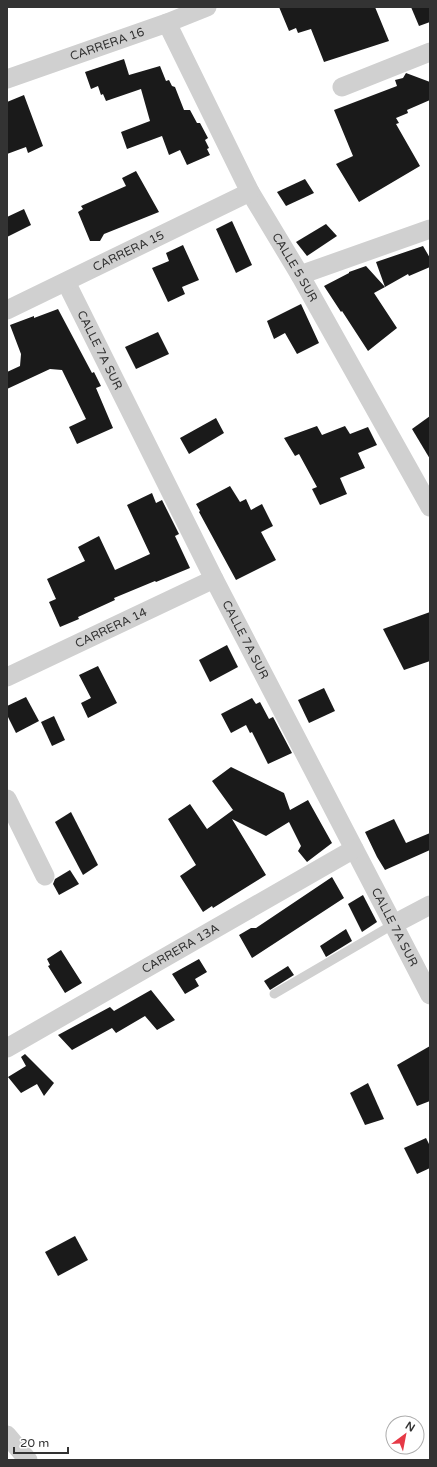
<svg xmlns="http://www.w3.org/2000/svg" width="437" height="1467" viewBox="0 0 437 1467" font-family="'Varela Round',sans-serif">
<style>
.building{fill:#1a1a1a}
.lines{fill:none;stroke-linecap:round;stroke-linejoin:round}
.lane{stroke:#d0d0d0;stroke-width:9}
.street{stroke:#d0d0d0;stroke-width:19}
.labels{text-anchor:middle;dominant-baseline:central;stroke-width:4;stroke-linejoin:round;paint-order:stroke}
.street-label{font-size:12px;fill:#333;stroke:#fff}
</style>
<rect width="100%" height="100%" fill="#fff"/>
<g class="building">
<polygon points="279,7 375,7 389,41 324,62 311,29 298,33 296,28 289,31"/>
<polygon points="411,7 430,7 430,22 419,26"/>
<polygon points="124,59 129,75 160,66 166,81 169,80 172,86 175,87 184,110 190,110 197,123 200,123 208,138 205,140 209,148 207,149 210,155 187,165 180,150 169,155 162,136 127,149 121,132 150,121 141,89 106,101 103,94 101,95 98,86 91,89 85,72"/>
<polygon points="406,73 430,82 430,100 407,110 408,113 396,118 399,123 396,124 420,166 359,202 336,164 353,156 334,110 397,86 395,80 403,78"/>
<polygon points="24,95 43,146 28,153 26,147 7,154 7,102"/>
<polygon points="136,171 159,212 104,234 100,241 90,241 78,212 83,209 81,206 126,186 122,178"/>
<polygon points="305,179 314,193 286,206 277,192"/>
<polygon points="24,209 31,225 7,237 7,217"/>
<polygon points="232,221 252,265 236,273 216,229"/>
<polygon points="326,224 337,236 307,256 296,242"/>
<polygon points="183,245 199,280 182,287 185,294 168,302 152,268 169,261 166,253"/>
<polygon points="423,246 430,258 430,267 409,276 408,274 385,287 376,262"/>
<polygon points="366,266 385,287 374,293 397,328 368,351 342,311 341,312 324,286 349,273 349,272"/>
<polygon points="301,304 319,343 297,354 285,333 274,339 267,321"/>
<polygon points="58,309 92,373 94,372 101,386 96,388 113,428 77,444 69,427 86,419 62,370 50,369 7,389 7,372 20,366 21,354 10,325 34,316 34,318"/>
<polygon points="158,332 169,354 136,369 125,347"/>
<polygon points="430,416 430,459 412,429"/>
<polygon points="216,418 224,433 189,454 180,438"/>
<polygon points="317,426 322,435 345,426 350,434 368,427 377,445 358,453 365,468 340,478 347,494 320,505 312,489 317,487 299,454 295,456 284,438"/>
<polygon points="230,486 240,502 246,499 251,510 262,504 273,526 261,532 276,560 236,580 199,512 200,511 196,504"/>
<polygon points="152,493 156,503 162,500 179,534 175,536 190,568 156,582 155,581 114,598 115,600 78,617 79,619 60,627 49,602 56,599 47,579 85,561 78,547 99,536 115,570 150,554 127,505"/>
<polygon points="430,612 430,661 404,670 383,629"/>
<polygon points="227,645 238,667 210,682 199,660"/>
<polygon points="98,666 117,703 88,718 81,703 91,698 79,675"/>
<polygon points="324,688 335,711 309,723 298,700"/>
<polygon points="26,697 39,721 16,733 7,715 7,706"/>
<polygon points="252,698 256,704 260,702 269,719 273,717 292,753 268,764 252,732 250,733 246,725 231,733 221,714"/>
<polygon points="54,716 65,740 52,746 41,722"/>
<polygon points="231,767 284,793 290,810 308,800 332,843 307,862 298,851 301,846 289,822 266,836 232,819 266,875 213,908 212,906 203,912 180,876 196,865 168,819 190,804 207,829 233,810 212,781"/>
<polygon points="71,812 98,865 83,875 55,822"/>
<polygon points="394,819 406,843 430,833 430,850 385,870 377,857 365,832"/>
<polygon points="70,870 79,884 59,895 53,884 55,879"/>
<polygon points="332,877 344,898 252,958 239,935 251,928 256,928"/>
<polygon points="363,895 377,922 362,932 348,904"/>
<polygon points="346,929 352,941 326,957 320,946"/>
<polygon points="61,950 82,983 65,993 48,966 50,965 47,959"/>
<polygon points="199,959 207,972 195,979 199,986 185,994 172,974"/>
<polygon points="288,966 294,975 270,990 264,981"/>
<polygon points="151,990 175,1020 157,1030 145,1016 116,1033 112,1028 72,1050 58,1035 110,1007 114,1011"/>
<polygon points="430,1046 430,1101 417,1106 397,1065"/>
<polygon points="25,1054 54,1083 44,1096 37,1084 21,1093 8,1077 26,1066 21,1057"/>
<polygon points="368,1083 384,1119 365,1125 350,1093"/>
<polygon points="426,1138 430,1146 430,1168 417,1174 404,1148"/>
<polygon points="75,1236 88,1260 58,1276 45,1252"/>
</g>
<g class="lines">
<polyline class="lane" points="274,994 394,924"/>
<g class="street">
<path id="s1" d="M167 23 250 192 300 275 430 507"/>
<path id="s2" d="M7 79 167 23 207 7"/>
<polyline points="342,87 430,52"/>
<polyline points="300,275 430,229"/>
<path id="s3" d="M66 282 214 579 430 995"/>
<path id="s4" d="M7 310 250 192"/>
<path id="s5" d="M7 677 214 579"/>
<polyline points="7,799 45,876"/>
<polyline points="394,924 430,905"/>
<path id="s6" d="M7 1048 354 849"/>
<polyline points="7,1435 28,1460"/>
</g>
</g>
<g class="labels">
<g class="street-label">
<text stroke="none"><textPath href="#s2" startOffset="106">CARRERA 16</textPath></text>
<text stroke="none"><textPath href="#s4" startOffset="135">CARRERA 15</textPath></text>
<text stroke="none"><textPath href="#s1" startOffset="276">CALLE 5 SUR</textPath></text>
<text stroke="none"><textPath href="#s3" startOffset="76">CALLE 7A SUR</textPath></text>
<text stroke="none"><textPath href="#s5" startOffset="115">CARRERA 14</textPath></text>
<text stroke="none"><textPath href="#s3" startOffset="400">CALLE 7A SUR</textPath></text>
<text stroke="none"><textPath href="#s3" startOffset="724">CALLE 7A SUR</textPath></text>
<text stroke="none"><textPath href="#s6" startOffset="200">CARRERA 13A</textPath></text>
</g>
</g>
<rect width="437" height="1467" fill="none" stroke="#333333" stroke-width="16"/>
<g transform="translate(405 1435) rotate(32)"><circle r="19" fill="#ffffff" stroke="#adadad"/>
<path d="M0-3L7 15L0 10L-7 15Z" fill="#e63946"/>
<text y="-6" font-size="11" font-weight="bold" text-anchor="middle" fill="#333333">N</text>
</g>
<path d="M14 1447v6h54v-6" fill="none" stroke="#333333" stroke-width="2"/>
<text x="20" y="1447" font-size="12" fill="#333333" stroke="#ffffff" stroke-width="3" paint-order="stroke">20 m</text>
</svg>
